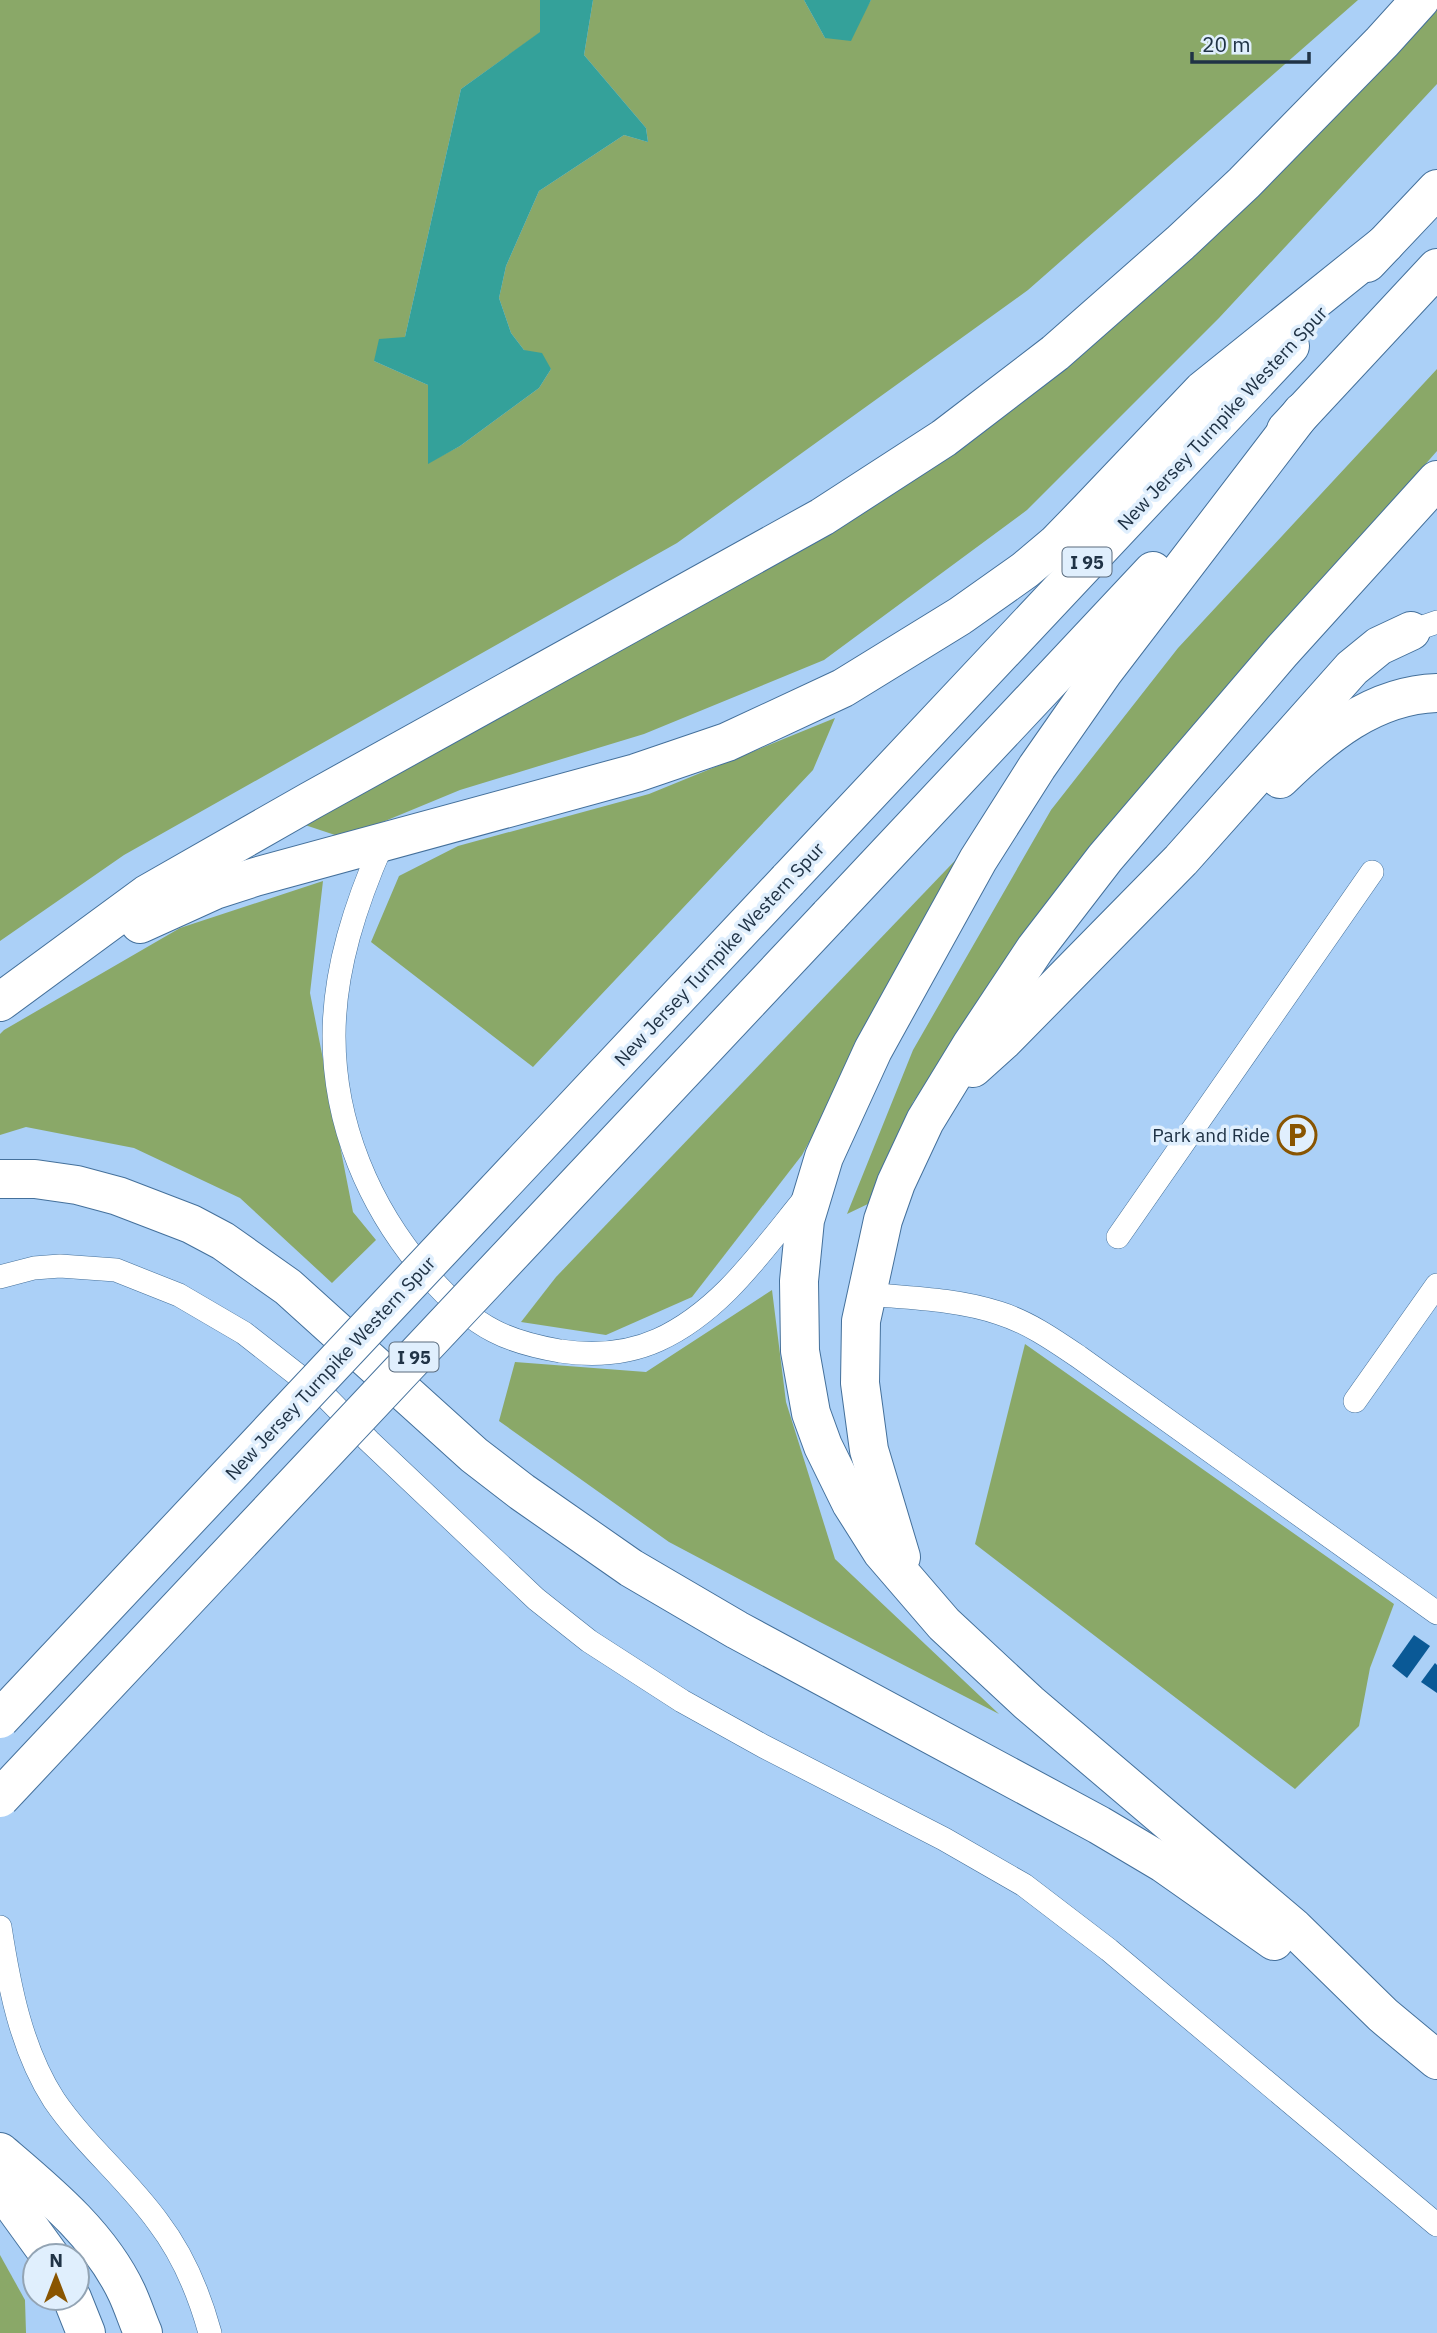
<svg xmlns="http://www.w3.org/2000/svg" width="1437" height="2333" viewBox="0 0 1437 2333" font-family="'IBM Plex Sans',sans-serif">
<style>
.green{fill:#8aa868}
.water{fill:#34a19a}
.building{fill:#0a5996}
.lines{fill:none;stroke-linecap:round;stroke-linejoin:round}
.lane-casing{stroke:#44709b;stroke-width:24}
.highway-casing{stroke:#44709b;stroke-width:40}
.lane{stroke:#fff;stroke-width:23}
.highway{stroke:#fff;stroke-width:38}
.highway-bridge-casing{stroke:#44709b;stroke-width:40;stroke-linecap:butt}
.highway-bridge{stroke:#fff;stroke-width:38}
.labels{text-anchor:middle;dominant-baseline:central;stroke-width:7;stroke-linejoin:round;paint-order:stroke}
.shield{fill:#e0effd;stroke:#5a6b7d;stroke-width:2}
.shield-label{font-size:18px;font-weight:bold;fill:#203346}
.street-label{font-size:19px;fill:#203346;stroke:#e0effd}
.poi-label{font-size:19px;fill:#203346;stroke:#e0effd;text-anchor:end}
</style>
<rect width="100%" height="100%" fill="#abd0f7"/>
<g class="green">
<polygon points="0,0 540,0 541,32 461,89 405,337 374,361 428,385 428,463 460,446 539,388 551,369 524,350 511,333 499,298 506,266 539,191 624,135 648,142 646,128 584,55 593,0 804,0 825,38 862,15 871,0 1358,0 1028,290 677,543 124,855 0,941"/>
<polygon points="1437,8 1437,84 1219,318 1027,510 824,660 644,734 460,790 344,838 305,825 805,543 1023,402 1283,171"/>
<polygon points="1437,369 1437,451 1118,815 913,1102 870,1203 847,1214 913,1050 1051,810 1178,648"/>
<polygon points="835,718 813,770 533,1067 371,942 399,876 458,846 649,794"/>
<polygon points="969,846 802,1155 692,1297 606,1335 521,1322 556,1277"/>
<polygon points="323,881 310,993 353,1212 376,1240 332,1283 240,1198 134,1148 26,1127 0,1135 0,1034 4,1030 180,928"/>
<polygon points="772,1290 786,1402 835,1559 999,1714 820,1622 669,1542 499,1421 515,1362 646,1372"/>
<polygon points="1025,1344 1394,1604 1370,1668 1359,1726 1295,1789 975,1544"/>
<polygon points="0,2255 25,2300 26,2333 0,2333"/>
</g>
<g class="water">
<polygon points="540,0 593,0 584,55 646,128 648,142 624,135 539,191 506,266 499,298 511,333 524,350 542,353 551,369 539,388 460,446 428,464 428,385 374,361 379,339 405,337 461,89 540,32"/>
<polygon points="804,0 871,0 851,41 825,38"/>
</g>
<g class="building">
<polygon points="1414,1635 1430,1646 1407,1678 1392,1666"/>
<polygon points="1435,1663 1437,1665 1437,1693 1421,1682"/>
</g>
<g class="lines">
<defs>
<g id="lane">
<polyline points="1411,631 1437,622"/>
<path d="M383 842C356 903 334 969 334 1036 334 1124 369 1207 426 1273 445 1295 468 1318 494 1331 515 1342 537 1347 560 1351 594 1356 627 1354 658 1340 722 1311 763 1249 806 1197"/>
<polyline points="1118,1237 1372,872"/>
<polyline points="0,1277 34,1268 60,1266 116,1270 179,1295 244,1333 327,1398 369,1441 536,1599 589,1641 682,1701 763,1746 944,1839 1024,1885 1109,1950 1437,2225"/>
<path d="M866 1294C910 1298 957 1299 999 1313 1028 1322 1054 1340 1079 1357L1437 1613"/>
<polyline points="1355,1401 1437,1285"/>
<path d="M0 1927C9 1985 21 2049 54 2100 84 2144 127 2179 158 2222 184 2256 199 2293 210 2333"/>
</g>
<g id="highway">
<polyline points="1367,263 1437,189"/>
<polyline points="1302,412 1104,671 1037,767 978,860 873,1050 824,1157 805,1220 799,1281 800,1351 811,1413 823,1446 851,1503 882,1552 944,1624 1029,1703 1294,1928 1383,2015 1437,2060"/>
<polyline points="1286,430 1437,268"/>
<path d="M1280 779C1324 736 1373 695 1437 693"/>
<polyline points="788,880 1290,346"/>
<polyline points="829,916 1153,571"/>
<polyline points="140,924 215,890 255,877 636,773 727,742 843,688 960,616 1025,570 1057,543 1088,511 1203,390 1385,244"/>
<polyline points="0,1002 147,894 310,801 822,517 944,438 1055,353 1180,243 1244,183 1382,42 1420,0"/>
<polyline points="973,1068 1003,1041 1181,860 1352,668 1379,646 1411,631"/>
<polyline points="0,1179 35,1179 77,1185 118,1196 191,1224 223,1241 288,1287 474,1455 522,1492 631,1568 737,1630 1099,1825 1163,1863 1274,1941"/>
<polyline points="901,1557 869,1450 860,1383 861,1321 883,1220 896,1183 925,1121 972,1044 1035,949 1105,858 1282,651 1437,480"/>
<path d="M0 2152C47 2192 100 2235 127 2293 133 2306 137 2319 143 2333"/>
<polyline points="0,2187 50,2256"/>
<polyline points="72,2298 86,2333"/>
</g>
</defs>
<use href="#lane" class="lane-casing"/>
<use href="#highway" class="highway-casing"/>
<use href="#lane" class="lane"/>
<use href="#highway" class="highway"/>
<defs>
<g id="highway-bridge">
<polyline points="0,1719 788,880"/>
<polyline points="0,1798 829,916"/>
</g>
</defs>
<use href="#highway-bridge" class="highway-bridge-casing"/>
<use href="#highway-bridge" class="highway-bridge"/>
</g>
<defs>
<symbol id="parking-ring" viewBox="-11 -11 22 22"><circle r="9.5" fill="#e0effd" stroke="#895501" stroke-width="1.5"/><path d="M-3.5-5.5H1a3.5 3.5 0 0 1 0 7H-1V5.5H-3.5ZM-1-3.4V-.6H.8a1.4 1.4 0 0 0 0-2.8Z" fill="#895501"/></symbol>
</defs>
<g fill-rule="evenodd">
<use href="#parking-ring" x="1275" y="1113" width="44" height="44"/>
</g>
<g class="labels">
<g class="shield">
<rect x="1062.5" y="547.5" width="49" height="29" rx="5"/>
<rect x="389.5" y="1342.5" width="49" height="29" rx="5"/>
</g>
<g class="shield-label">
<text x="1087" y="562">I 95</text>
<text x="414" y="1357">I 95</text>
</g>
<g class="street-label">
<text transform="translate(1222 418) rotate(-47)">New Jersey Turnpike Western Spur</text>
<text transform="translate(719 954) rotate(-47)">New Jersey Turnpike Western Spur</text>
<text transform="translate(330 1368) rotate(-47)">New Jersey Turnpike Western Spur</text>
</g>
<g class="poi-label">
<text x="1270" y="1135">Park and Ride</text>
</g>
</g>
<g transform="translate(56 2277)"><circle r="33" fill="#e0effd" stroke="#93a4b4" stroke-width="2"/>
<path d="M0-5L12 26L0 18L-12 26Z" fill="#895501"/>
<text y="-10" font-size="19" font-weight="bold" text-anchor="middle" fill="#203346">N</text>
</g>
<path d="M1192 52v10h117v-10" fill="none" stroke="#203346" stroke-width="3.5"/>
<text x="1202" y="52" font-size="21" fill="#203346" stroke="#e0effd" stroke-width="5" paint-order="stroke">20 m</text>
</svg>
